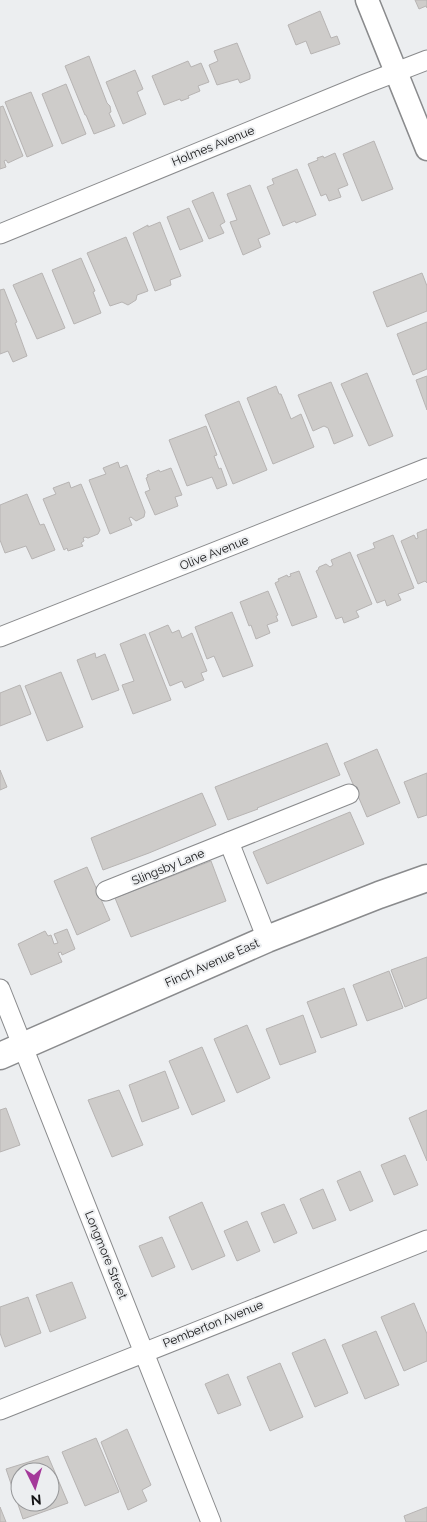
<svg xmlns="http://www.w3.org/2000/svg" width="427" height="1522" viewBox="0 0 427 1522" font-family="Raleway,sans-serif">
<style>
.building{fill:#ceccca;stroke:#b7b4b3;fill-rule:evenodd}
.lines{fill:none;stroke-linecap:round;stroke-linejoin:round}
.minor-casing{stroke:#8a8b8d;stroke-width:21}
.tertiary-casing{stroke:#8a8b8d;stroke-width:25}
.secondary-casing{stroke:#8a8b8d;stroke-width:29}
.minor{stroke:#fff;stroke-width:19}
.tertiary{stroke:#fff;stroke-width:22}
.secondary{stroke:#fff;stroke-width:26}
.labels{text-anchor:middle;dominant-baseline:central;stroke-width:4;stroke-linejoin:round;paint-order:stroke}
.street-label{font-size:12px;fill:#131314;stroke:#eceef0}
</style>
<rect width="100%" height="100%" fill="#eceef0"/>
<g class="building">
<polygon points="415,0 427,0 427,8 426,6 419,9"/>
<polygon points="320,11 331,38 337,36 340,44 311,54 306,41 296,45 288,25"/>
<polygon points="237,43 250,75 250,79 240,83 238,79 217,85 209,65 218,61 214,51"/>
<polygon points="89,56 107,103 110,106 111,112 109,113 115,126 94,134 86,115 85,115 65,66"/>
<polygon points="188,61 191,67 201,63 209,82 198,86 200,91 188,96 189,98 181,101 180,99 164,105 152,76"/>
<polygon points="135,70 143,89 137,92 146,114 123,124 106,82"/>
<polygon points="66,84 86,134 62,144 42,94"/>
<polygon points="31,92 53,146 27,157 5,102"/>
<polygon points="3,106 23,156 8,163 6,160 4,161 6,167 0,169 0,107"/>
<polygon points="374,141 393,189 362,201 343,154"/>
<polygon points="335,153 348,185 338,189 341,197 329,201 326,194 321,196 308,164 318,160 317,158 323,156 324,158"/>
<polygon points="297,169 316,215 296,223 295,221 283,226 267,187 274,184 272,179"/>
<polygon points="250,185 270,234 258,239 261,247 243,255 230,222 237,220 227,194"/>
<polygon points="213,192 225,222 220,225 224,233 209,239 192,201"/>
<polygon points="189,208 203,241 180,250 167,217"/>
<polygon points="160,222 181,276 170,280 171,285 155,291 133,233 148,225 148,227"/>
<polygon points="126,237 148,291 137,295 136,300 128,305 122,302 110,306 87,253"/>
<polygon points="81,258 95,291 93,292 101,313 74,324 52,270"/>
<polygon points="42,273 65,328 37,339 13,285"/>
<polygon points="422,273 427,286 427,311 387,327 373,292"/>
<polygon points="4,289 17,322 15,323 27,356 13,362 8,351 0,354 0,290"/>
<polygon points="427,322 427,369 413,375 397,334"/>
<polygon points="367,373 393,436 369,446 341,384"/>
<polygon points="427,376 427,410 416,380"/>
<polygon points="331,382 353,436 334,444 328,428 324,426 313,431 298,395"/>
<polygon points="276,386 279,394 281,394 291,419 301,414 314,447 273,464 247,398"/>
<polygon points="239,401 267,470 233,484 205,415"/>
<polygon points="206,426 217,455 214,456 219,469 221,468 227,485 217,489 212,477 187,486 169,440"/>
<polygon points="118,462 120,468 127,465 145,512 144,517 136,521 131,517 129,518 132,525 110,534 89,480 106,474 103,468"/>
<polygon points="171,468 182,495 175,497 178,506 155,515 145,492 150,490 146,478 148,477 147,475 159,470 160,472"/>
<polygon points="69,482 71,488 81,484 100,530 98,534 88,538 85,537 83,538 84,541 81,543 83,546 68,551 67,548 64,550 43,499 56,494 53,488"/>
<polygon points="27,494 40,525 44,524 55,550 32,559 26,546 5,553 0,540 0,505"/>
<polygon points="427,529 427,583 425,581 418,584 401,541 414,535 416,539 418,538 417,533"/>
<polygon points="393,535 414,588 398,594 401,600 387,606 385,600 377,603 357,555 375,548 373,543"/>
<polygon points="350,552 372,604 356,611 359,617 344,623 342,617 336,619 316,571 318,570 319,567 326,564 330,567 333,565 331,560"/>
<polygon points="299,571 317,617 292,626 275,583 279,581 278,579 287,575 288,577 291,576 290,574"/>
<polygon points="268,591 278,615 276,616 278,621 267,625 270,633 256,639 251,625 249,626 240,602"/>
<polygon points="232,612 253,666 223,677 214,656 207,659 195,627"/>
<polygon points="168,625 172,633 179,630 182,638 192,633 207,671 201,673 204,680 185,688 182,681 170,686 149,633"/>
<polygon points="145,634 171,700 133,714 122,685 134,681 120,644"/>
<polygon points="95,653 96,658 105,654 119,690 92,700 77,660"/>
<polygon points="61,672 83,727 47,741 25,686"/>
<polygon points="20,685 31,714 0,726 0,693"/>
<polygon points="327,743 340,775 257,808 258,809 228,820 215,787"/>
<polygon points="377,749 400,803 367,817 344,763"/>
<polygon points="0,770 7,787 0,790"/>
<polygon points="427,773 427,815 418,818 404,782"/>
<polygon points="202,793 216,825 149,853 103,870 91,838"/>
<polygon points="350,812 364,844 267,884 253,852"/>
<polygon points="211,861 226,901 131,937 115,898"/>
<polygon points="87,867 110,920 77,935 54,881"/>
<polygon points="67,929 75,949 62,955 61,952 58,953 62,962 31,975 18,944 45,931 48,936 51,935 54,944 58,943 54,934"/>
<polygon points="427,957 427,998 405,1007 391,970"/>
<polygon points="389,971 403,1008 367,1021 353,985"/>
<polygon points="344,988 357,1025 321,1038 307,1002"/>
<polygon points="303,1015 316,1052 280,1065 266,1029"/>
<polygon points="247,1025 270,1078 237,1093 214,1039"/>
<polygon points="202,1047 225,1101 192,1115 169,1061"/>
<polygon points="165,1071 179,1108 142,1122 129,1085"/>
<polygon points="119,1090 143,1145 112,1157 88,1100"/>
<polygon points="6,1108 20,1145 0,1152 0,1110"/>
<polygon points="427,1110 427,1161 409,1118"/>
<polygon points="405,1155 418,1185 394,1195 381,1165"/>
<polygon points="360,1171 373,1201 350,1211 337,1181"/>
<polygon points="323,1189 336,1220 313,1229 300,1199"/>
<polygon points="202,1202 225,1256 192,1270 169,1217"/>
<polygon points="284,1204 297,1233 274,1243 261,1213"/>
<polygon points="247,1221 260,1251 237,1261 224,1231"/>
<polygon points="162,1237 175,1267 152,1277 139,1246"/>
<polygon points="72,1282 86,1318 50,1332 36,1295"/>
<polygon points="28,1297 41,1333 5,1347 0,1333 0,1307"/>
<polygon points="414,1303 427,1334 427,1361 404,1371 381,1317"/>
<polygon points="376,1331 399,1385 365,1399 342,1345"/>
<polygon points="325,1339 348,1393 315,1407 292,1353"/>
<polygon points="280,1363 303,1417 270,1431 247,1377"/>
<polygon points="228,1374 241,1405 218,1414 205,1384"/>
<polygon points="127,1429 151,1485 142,1490 147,1501 128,1510 101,1442"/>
<polygon points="96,1438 119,1492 85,1506 62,1452"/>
<path d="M48 1456 68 1503 23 1519 6 1469ZM20 1472H50V1502H20Z"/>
<polygon points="0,1507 6,1522 0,1522"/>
<polygon points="427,1507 427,1522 406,1522 404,1516"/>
</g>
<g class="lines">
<defs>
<g id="minor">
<polyline points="0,234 365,84 427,60"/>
<polyline points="0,637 427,468"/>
<polyline points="229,842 267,939"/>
<polyline points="106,891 349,794"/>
<polyline points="0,989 211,1522"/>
<polyline points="0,1410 427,1240"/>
</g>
<polyline id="tertiary" points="367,0 427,149"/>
<polyline id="secondary" points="0,1056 267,939 379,895 427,878"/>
</defs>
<use href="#minor" class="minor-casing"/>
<use href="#tertiary" class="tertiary-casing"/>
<use href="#secondary" class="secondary-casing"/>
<use href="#minor" class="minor"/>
<use href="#tertiary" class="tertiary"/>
<use href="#secondary" class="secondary"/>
</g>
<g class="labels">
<g class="street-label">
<text transform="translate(213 146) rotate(-22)">Holmes Avenue</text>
<text transform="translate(214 553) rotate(-22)">Olive Avenue</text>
<text transform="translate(168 867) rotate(-22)">Slingsby Lane</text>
<text transform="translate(212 963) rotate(-24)">Finch Avenue East</text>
<text transform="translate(106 1255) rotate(68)">Longmore Street</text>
<text transform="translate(213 1324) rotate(-22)">Pemberton Avenue</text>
</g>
</g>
<g transform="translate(35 1487) rotate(175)"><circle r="24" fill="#eceef0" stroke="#959698"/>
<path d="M0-4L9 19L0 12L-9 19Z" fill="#a4399a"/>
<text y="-8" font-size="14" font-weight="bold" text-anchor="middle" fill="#131314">N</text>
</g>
</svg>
